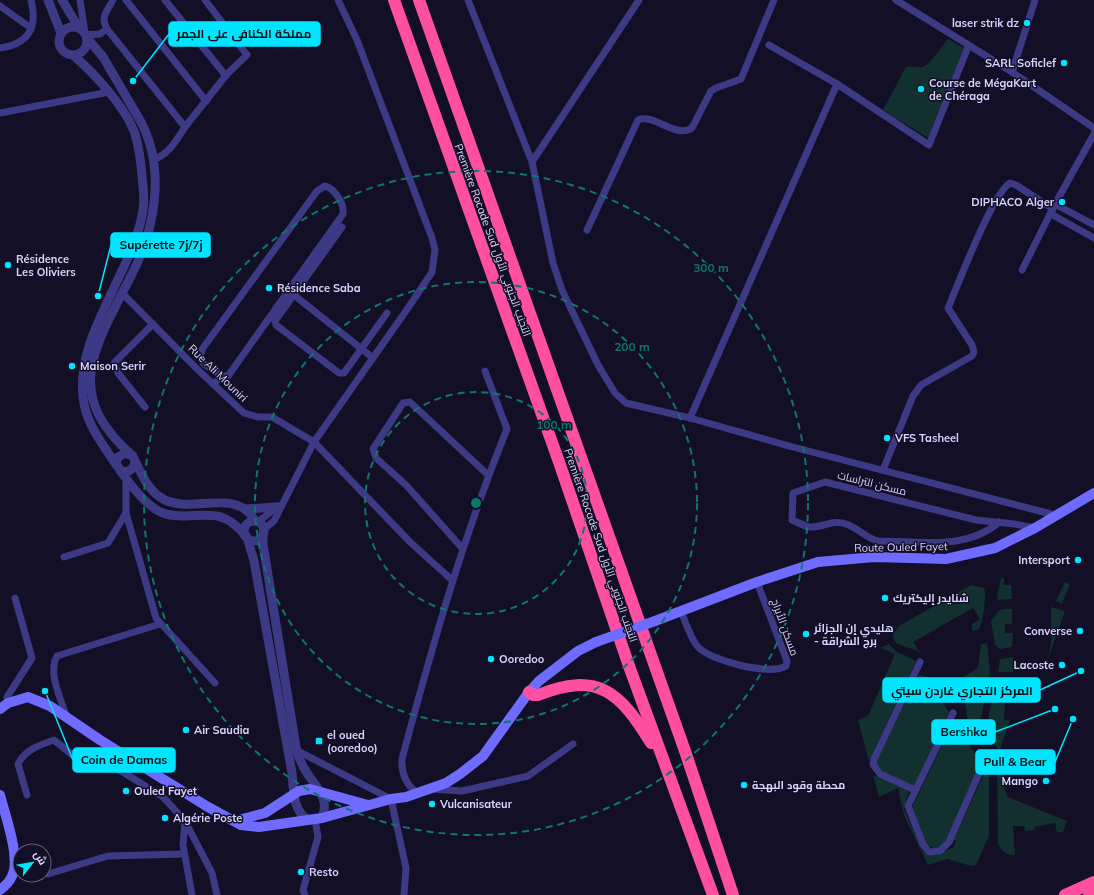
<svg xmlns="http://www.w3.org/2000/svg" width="1094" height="895" viewBox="0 0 1094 895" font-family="Mulish,Cairo,sans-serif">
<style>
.green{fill:#12302f}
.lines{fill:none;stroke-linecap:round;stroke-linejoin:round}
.minor{stroke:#3d3a85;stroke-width:7}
.tertiary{stroke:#3d3a85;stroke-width:9}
.secondary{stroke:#6f6bff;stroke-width:10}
.motorway{stroke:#ff4fa3;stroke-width:12}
.secondary-bridge{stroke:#6f6bff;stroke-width:10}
.ring{fill:none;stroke:#0f766e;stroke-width:2;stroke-dasharray:7 5}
.poi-dot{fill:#00e5ff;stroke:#130f26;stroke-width:1.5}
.labels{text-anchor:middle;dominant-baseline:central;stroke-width:3;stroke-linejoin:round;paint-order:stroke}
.poi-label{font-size:11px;font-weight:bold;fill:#d9d4ff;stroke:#130f26;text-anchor:start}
.street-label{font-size:11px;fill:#d9d4ff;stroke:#130f26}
.centre{fill:#0f766e;stroke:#130f26;stroke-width:2}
.ring-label{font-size:12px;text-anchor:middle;font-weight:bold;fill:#0f766e;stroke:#130f26;stroke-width:3;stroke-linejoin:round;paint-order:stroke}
.leader{fill:none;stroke:#00e5ff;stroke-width:1.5}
.callout-dot{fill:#00e5ff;stroke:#130f26;stroke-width:1.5}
.callout{fill:#00e5ff;stroke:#00e5ff;stroke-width:1.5}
.callout-label{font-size:12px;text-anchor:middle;font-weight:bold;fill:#111}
</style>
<rect width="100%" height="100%" fill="#130f26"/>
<g class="green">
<path d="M948 39 964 48 928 138 883 110 906 67C912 65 917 68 922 67 930 65 943 45 948 39Z"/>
<polygon points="1001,578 1004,578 1004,585 1011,585 1012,599 998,600 997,595"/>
<polygon points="1065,582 1070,584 1062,604 1056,601"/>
<path d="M971 585 984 588C987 594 983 623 979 629L972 631V624L980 619 973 608 913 642 921 654C911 646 902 648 894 641L893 634 899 626Z"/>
<polygon points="1051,607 1065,611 1048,659 1051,642"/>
<polygon points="1004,609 1012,609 1012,624 1005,624 1005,633 1013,633 1012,647 1000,649 995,645 991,621 998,611"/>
<polygon points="987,643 990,672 980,724 968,725 964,693 945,693 943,689 978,668 981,644"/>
<polygon points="889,644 895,651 916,661 869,761 858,720 868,716 895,654 880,648"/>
<polygon points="1013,657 1013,672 998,672 1000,659"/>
<path d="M919 675 926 676 949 712 915 787C903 781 877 776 876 760Z"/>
<path d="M992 702H1005L1004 720H1010L1001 746 1005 791 1008 797 1067 821 1063 832H1057L1055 823 1035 827V830L1025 831 1024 826H1013L1015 855C1007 855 1002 852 998 844L997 747C982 737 988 718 992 702Z"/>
<polygon points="955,725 982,763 947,840 941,847 935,849 927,845 912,808 951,726"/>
<path d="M986 769 989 772V836L976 865 971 866 947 859 928 865 904 815 898 788 879 797 873 775 909 791 904 809 923 851C937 860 941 851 954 847L956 841 954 840Z"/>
</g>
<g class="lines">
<g class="minor">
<polyline points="80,0 85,33"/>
<path d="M113 0C107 12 100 16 107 29L185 127 227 74 247 55 205 0"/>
<polyline points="126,0 206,101"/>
<polyline points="165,0 226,76"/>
<polyline points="468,0 532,162 553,263 562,290 598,365 615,393 626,403 690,418 789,446 1055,515"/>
<polyline points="896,0 1012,72 1094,128"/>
<polyline points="0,6 31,28"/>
<polyline points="86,35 100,34 107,29"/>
<polyline points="769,45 837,84 929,145 968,47"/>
<path d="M0 48C29 44 38 27 31 0"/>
<polyline points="1012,72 1035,0"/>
<polyline points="0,113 109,92"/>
<path d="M153 160C169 154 176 141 185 127"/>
<polyline points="532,162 639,0"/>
<polyline points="1055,204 1094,225"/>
<polyline points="1051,214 1094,238"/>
<polyline points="342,227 275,321 276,325 339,373 344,373 387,313"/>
<path d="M587 230 638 120C655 113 675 139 692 128L711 91 716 88 741 79 774 0"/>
<polyline points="1022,270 1055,204 1094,134"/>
<polyline points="122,293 197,369 244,413 258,417 272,417 314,442 410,542 452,580"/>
<polyline points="294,295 373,358"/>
<path d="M213 384 222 376H228L343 214C345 204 334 188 325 186L317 191 203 348 200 356 204 364 222 376"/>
<polyline points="145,407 118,373 114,363 153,324"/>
<polyline points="690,418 837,84"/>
<path d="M883 470 913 396 921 385 972 356 974 352 972 345 948 308C958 285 992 194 1010 183L1016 185 1053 209"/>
<polyline points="126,479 126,513 156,618 215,683"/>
<polyline points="258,522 278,506"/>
<path d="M999 522C966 551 919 541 878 541 866 538 858 528 846 524 833 519 822 528 809 527 804 526 797 522 792 520L793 493 825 482 976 520 1015 524 1035 528"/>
<polyline points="263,530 274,521 314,442 408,308 432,272 435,250 432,238 357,40 338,0"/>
<polyline points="462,548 406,485 376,458 373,449 403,403 410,402 488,475"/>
<polyline points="64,557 108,543 126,513"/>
<path d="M681 611C686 623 690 638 698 647 711 661 770 676 786 666L787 661 757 582"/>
<polyline points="7,697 32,658 15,598"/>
<polyline points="953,713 908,806 923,844 929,852 940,851 949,842 984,762"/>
<path d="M67 718C62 701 47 673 57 656L160 624"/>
<polyline points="296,750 391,799 406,868 404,895"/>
<polyline points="433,789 462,791 528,776 573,744"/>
<polyline points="915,790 880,774 873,764 874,759 920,662"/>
<path d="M418 793C406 786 401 772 402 759 432 647 463 537 507 429L485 371"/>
<path d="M27 795 18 764C25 750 39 745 54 740L77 759 97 756 163 797 185 821 183 845 192 895"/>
<polyline points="185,821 212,873 217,895"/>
<polyline points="48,874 108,856 184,854"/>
<polyline points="305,895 303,890 318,837 315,819"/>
</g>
<g class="tertiary">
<polyline points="48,0 61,33"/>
<polyline points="62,0 79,28"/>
<circle cx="73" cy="41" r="14"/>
<path d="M87 38 103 57 141 122C166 170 155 230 131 276 96 346 60 393 133 456 138 466 130 475 120 470L116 463 118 457 126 453 133 456"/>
<path d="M74 56C95 74 126 108 135 134 139 148 141 162 142 176 143 187 145 199 143 210 139 238 124 266 112 292 95 328 77 363 84 404 88 426 105 448 117 466"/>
<path d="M134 459C141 473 147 488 160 497 188 517 236 485 255 521"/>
<path d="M120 470C129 483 149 510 166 514 199 522 218 502 245 535"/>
<polyline points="246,509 277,507"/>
<circle cx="254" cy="531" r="10"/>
<path d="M263 533V544L295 741C296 751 299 759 304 768 313 785 331 796 322 818"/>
<path d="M247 537 254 561 292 773C294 791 292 809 308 820"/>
</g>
<g class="secondary">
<polyline points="655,621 757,582 818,562 874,557 946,559 995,548 1035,528 1094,493"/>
<polyline points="0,709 8,703 28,697 50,706 100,740 208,807 241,825 259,827 322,818 391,799 406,797 446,783 460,774 483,756 529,692 539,681 578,651 596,642"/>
<path d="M0 795C5 815 21 858 12 876 10 881 4 887 0 890"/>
<polyline points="235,821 265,813 299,791 310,789 368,805"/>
</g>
<g class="motorway">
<polyline points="394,0 559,462 629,666 713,895"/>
<polyline points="419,0 685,751 733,895"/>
<path d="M529 692 533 695H538C598 671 620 692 651 743"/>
<polyline points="1065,895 1094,882"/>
<polyline points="1089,895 1094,893"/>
</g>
<polyline class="secondary-bridge" points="596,642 655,621"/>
</g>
<g class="ring">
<circle cx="476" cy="503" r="111"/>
<circle cx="476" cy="503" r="221"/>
<circle cx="476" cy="503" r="332"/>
</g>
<g class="poi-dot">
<circle cx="1027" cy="23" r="4"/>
<circle cx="1064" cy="63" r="4"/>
<circle cx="921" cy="89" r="4"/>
<circle cx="1062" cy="202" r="4"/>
<circle cx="8" cy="265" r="4"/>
<circle cx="269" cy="288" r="4"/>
<circle cx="72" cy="366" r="4"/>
<circle cx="887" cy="438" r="4"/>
<circle cx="1078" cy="560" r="4"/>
<circle cx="885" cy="598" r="4"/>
<circle cx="1080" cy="631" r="4"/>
<circle cx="806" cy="634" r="4"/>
<circle cx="491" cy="659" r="4"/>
<circle cx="1062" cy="665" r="4"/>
<circle cx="186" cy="730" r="4"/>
<rect x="315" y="737" width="8" height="8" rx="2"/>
<circle cx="1046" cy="781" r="4"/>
<circle cx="744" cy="785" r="4"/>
<circle cx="126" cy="791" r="4"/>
<circle cx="432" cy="804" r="4"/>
<circle cx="165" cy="818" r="4"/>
<circle cx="301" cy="872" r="4"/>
</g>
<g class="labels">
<g class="poi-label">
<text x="1019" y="23" text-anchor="end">laser strik dz</text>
<text x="1056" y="63" text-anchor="end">SARL Soficlef</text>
<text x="929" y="83">Course de MégaKart<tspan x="929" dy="13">de Chéraga</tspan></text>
<text x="1054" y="202" text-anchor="end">DIPHACO Alger</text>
<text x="16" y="259">Résidence<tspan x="16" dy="13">Les Oliviers</tspan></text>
<text x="277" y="288">Résidence Saba</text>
<text x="80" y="366">Maison Serir</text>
<text x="895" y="438">VFS Tasheel</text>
<text x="1070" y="560" text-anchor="end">Intersport</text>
<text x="893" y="598">شنايدر إليكتريك</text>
<text x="814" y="628">هليدي إن الجزائر<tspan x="814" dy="13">- برج الشراقة</tspan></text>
<text x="1072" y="631" text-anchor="end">Converse</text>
<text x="499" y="659">Ooredoo</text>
<text x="1054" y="665" text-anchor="end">Lacoste</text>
<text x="194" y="730">Air Saudia</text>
<text x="327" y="735">el oued<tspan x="327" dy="13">(ooredoo)</tspan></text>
<text x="1038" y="781" text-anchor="end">Mango</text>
<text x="752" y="785">محطة وقود البهجة</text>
<text x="134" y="791">Ouled Fayet</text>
<text x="440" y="804">Vulcanisateur</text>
<text x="173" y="818">Algérie Poste</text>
<text x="309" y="872">Resto</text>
</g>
<g class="street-label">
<text transform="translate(493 240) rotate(70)">Première Rocade Sud التجنب الجنوبي الأول</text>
<text transform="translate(218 373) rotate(44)">Rue Ali Mouniri</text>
<text transform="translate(872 483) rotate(14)">مسكن التراسات</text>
<text transform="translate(601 545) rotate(71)">Première Rocade Sud التجنب الجنوبي الأول</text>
<text transform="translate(901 547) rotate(-1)">Route Ouled Fayet</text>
<text transform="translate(785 627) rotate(70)">مسكن الأبراج</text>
</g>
</g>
<circle cx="476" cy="503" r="6" class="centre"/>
<g class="ring-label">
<text x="711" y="272">300 m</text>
<text x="632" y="351">200 m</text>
<text x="554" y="429">100 m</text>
</g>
<path class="leader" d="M133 81L169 34M98 296L111 245M1081 671L1040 690M1055 709L995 732M45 691L73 760M1073 719L1055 762"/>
<g class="callout-dot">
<circle cx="133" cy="81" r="4"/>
<circle cx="98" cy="296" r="4"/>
<circle cx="1081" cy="671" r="4"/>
<circle cx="1055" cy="709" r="4"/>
<circle cx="45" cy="691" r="4"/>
<circle cx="1073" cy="719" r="4"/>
</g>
<g class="callout">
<rect x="169" y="22" width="151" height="24" rx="4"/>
<rect x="111" y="233" width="99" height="24" rx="4"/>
<rect x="883" y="678" width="157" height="24" rx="4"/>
<rect x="932" y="720" width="63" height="24" rx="4"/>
<rect x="73" y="748" width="102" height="24" rx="4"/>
<rect x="976" y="750" width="79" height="24" rx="4"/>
</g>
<g class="callout-label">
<text x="244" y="38">مملكة الكنافى على الجمر</text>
<text x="161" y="249">Supérette 7j/7j</text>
<text x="962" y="695">المركز التجاري غاردن سيتي</text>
<text x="964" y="736">Bershka</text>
<text x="124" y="764">Coin de Damas</text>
<text x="1015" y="766">Pull &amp; Bear</text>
</g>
<g transform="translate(32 863) rotate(59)"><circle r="19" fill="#130f26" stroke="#625e7d"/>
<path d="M0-3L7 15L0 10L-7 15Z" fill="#00e5ff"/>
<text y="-6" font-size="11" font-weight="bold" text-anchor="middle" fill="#d9d4ff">ش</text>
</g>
</svg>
